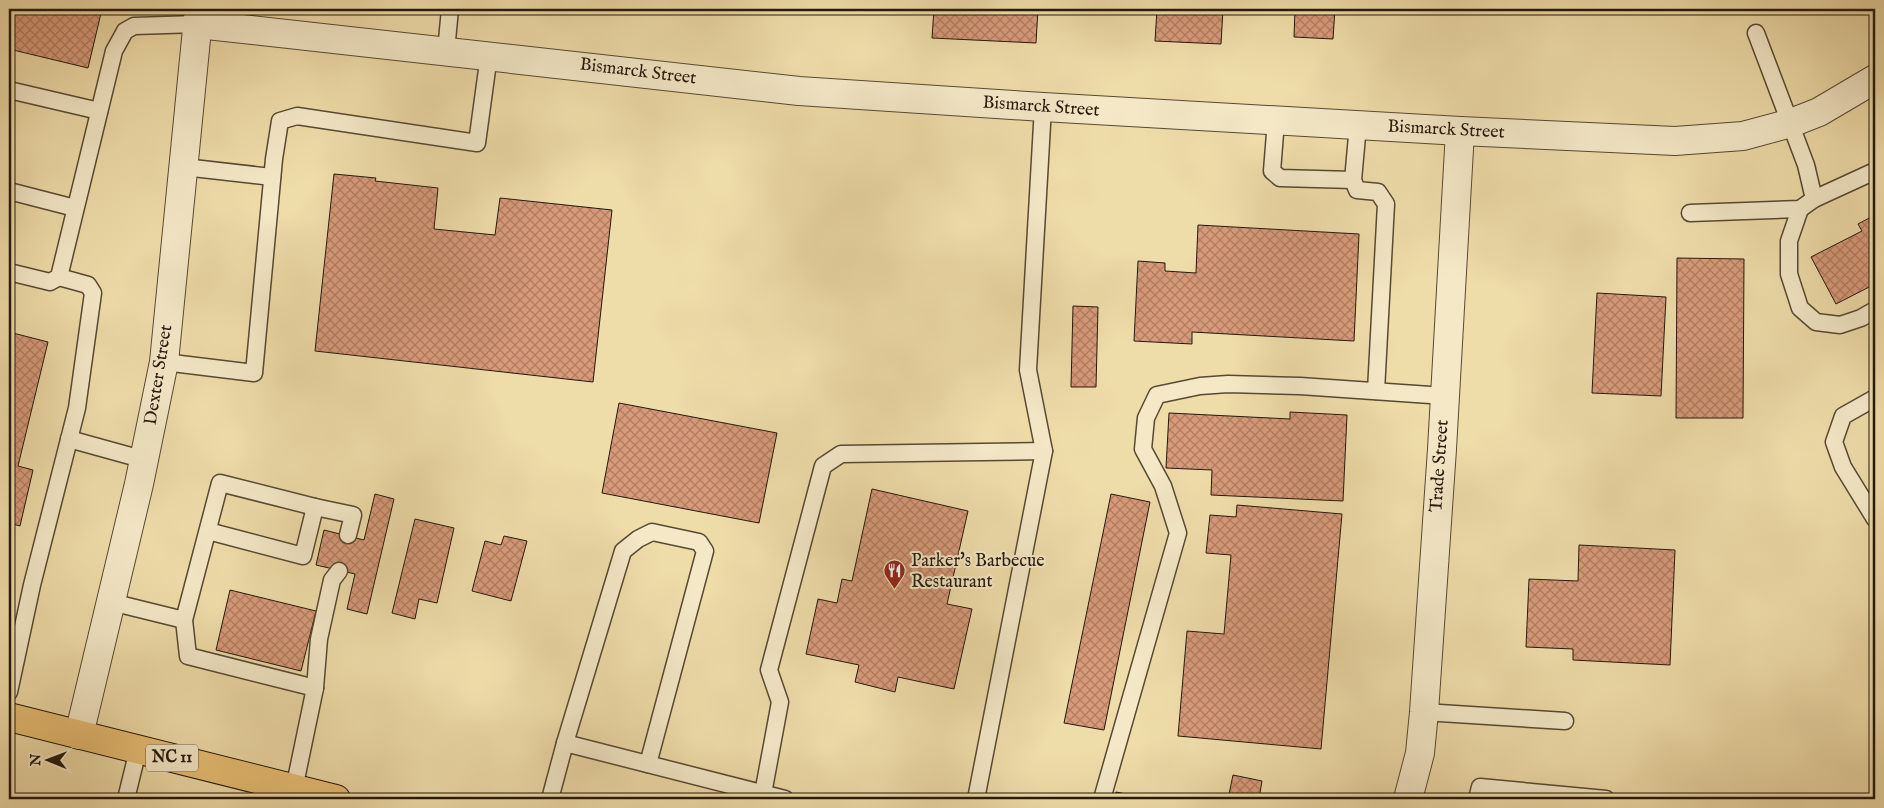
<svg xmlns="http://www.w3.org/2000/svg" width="1884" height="808" viewBox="0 0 1884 808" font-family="'IM FELL English',serif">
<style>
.building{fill:url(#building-cross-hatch);stroke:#25180c}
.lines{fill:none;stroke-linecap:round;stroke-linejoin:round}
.service-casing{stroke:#574933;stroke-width:19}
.minor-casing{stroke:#574933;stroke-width:30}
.primary-casing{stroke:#25180c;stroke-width:30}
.service{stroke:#f4e8c7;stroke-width:16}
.minor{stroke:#f4e8c7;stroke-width:28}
.primary{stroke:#e7be74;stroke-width:28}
.labels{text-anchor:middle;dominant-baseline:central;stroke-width:4;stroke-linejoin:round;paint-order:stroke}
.shield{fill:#f4e8c7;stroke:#635644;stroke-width:1}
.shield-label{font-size:16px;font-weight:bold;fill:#25180c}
.street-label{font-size:18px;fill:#25180c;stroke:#f4e8c7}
.poi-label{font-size:18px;fill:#25180c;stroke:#f4e8c7;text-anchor:start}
</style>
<defs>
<pattern id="building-cross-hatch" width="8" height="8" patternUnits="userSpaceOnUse" patternTransform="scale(1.25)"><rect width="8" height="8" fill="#d89a79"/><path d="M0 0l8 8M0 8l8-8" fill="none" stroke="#af7d62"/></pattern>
</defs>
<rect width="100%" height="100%" fill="#eedca9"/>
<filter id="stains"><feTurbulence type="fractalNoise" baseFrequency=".004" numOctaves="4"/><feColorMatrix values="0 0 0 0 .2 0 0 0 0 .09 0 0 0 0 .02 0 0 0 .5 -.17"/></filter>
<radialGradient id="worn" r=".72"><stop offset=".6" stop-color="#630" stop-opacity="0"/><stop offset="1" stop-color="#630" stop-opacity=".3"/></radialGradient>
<g class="building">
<polygon points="9,9 102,9 88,68 9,49"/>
<polygon points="934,9 1038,9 1036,43 932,38"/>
<polygon points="1157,9 1223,9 1221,44 1155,41"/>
<polygon points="1295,9 1335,9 1333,39 1294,37"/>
<polygon points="334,174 376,178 375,181 438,188 434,229 495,235 500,198 612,210 593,382 315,351"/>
<polygon points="1875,215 1875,284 1836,304 1811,257 1862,231 1858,224"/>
<polygon points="1198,225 1359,234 1354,341 1192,332 1192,344 1134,341 1138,261 1165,263 1165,271 1196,273"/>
<polygon points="1677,258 1744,259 1743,418 1676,418"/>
<polygon points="1597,293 1666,297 1661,396 1592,393"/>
<polygon points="1073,306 1098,307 1096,387 1071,387"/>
<polygon points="9,332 48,342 18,466 33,470 20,526 9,523"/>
<polygon points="619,403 777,433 759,523 602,493"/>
<polygon points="1290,412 1347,415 1343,501 1211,495 1212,470 1166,468 1169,413 1290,419"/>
<polygon points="872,489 968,511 947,604 972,609 954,689 898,677 895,692 855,682 859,665 806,654 818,599 837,603 842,579 852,581"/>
<polygon points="375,494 394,499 367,614 347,609 355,574 316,565 324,530 364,540"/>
<polygon points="1111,494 1150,502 1104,730 1064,723"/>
<polygon points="1237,505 1342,514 1321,749 1178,736 1187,631 1224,634 1231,555 1206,553 1210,515 1236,517"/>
<polygon points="415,519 454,528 437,603 419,599 415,619 392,613"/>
<polygon points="504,536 527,541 511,601 472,591 485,541 501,545"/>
<polygon points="1579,545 1675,550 1670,665 1573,660 1573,649 1526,647 1529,579 1578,581"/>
<polygon points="230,590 316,611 301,671 216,650"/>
<polygon points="1233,775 1262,781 1259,799 1228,799"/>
<polygon points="1116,792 1152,799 1114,799"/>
</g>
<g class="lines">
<defs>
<g id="service">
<polyline points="1756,33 1806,165 1814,199"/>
<polyline points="446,51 450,9"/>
<polyline points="9,90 99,111"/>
<polyline points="1276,121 1272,171 1280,178 1353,180"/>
<polyline points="1358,125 1353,180 1357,190 1378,192 1386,204 1376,391"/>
<polyline points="184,167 272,177"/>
<polyline points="9,191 75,208"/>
<polyline points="1800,209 1789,241 1789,274 1800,308 1816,322 1840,325 1861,318 1875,310"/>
<polyline points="1690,213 1800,209 1814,199 1875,171"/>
<polyline points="9,272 50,282 59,277 114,51 125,31 134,26 198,24"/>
<polyline points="164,362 254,373 274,159 280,121 297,116 477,143 489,55"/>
<polyline points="1875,398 1843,416 1834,442 1843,467 1875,519"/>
<polyline points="69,439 145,460"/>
<polyline points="208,531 303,556 315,507"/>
<polyline points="111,602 184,620"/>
<polyline points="315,688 319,639 332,580 339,571"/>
<polyline points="9,692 32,585 77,408 93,293 88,285 59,277"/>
<polyline points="1424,712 1565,721"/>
<polyline points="565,743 623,551 638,539 652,532 699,542 705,551 648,764"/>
<polyline points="294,789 315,688 188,656 184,620 220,483 315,507 353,515 348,535"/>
<polyline points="126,799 138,750"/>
<polyline points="550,799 565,743 785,799"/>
<polyline points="762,799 780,702 769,670 823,466 841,454 1044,451"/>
<polyline points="976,799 1044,451 1028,370 1043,107"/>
<polyline points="1102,799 1178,533 1163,486 1143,449 1146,418 1157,395 1200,386 1228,384 1300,386 1445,396"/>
<polyline points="1477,799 1480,787 1606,799"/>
</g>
<g id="minor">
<polyline points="198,24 799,91 1043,107 1460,131 1675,141 1743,136 1791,123 1819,112 1875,79"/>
<polyline points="79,735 139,484 164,362 199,9"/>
<polyline points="1408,799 1420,753 1424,712 1442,449 1460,131"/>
</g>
<polyline id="primary" points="9,717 336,799"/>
</defs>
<use href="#service" class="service-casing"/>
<use href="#minor" class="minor-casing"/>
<use href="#primary" class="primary-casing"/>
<use href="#service" class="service"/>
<use href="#minor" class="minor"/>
<use href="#primary" class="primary"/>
</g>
<defs>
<symbol id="restaurant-pin" viewBox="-11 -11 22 30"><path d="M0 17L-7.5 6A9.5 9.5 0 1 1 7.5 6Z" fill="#8f2418" stroke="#f4e8c7"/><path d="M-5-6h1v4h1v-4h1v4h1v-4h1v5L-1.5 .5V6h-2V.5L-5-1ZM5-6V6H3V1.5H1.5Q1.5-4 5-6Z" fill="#fff"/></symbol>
</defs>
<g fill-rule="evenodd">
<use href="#restaurant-pin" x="882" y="558" width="25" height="34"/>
</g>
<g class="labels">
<rect class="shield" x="146" y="744.5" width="52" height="27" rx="4"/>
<g class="shield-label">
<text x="172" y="758">NC 11</text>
</g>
<g class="street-label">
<text transform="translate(638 72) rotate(7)">Bismarck Street</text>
<text transform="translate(1041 107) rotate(4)">Bismarck Street</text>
<text transform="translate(1446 130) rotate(3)">Bismarck Street</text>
<text transform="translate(159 375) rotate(-81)">Dexter Street</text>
<text transform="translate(1440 466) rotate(-86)">Trade Street</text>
</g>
<g class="poi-label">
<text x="911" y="561">Parker's Barbecue<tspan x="911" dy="21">Restaurant</tspan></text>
</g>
</g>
<rect width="1884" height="808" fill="none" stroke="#eedca9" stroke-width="30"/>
<rect x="10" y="10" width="1864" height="788" fill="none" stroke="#25180c" stroke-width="2.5"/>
<rect x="15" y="15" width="1854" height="778" fill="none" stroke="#25180c"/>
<g transform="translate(48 760) rotate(271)" stroke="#f4e8c7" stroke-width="4" paint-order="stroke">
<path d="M0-4L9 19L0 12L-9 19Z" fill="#25180c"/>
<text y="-8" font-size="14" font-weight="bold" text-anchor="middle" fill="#25180c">N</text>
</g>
<rect width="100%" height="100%" filter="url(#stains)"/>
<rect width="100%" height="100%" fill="url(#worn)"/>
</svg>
